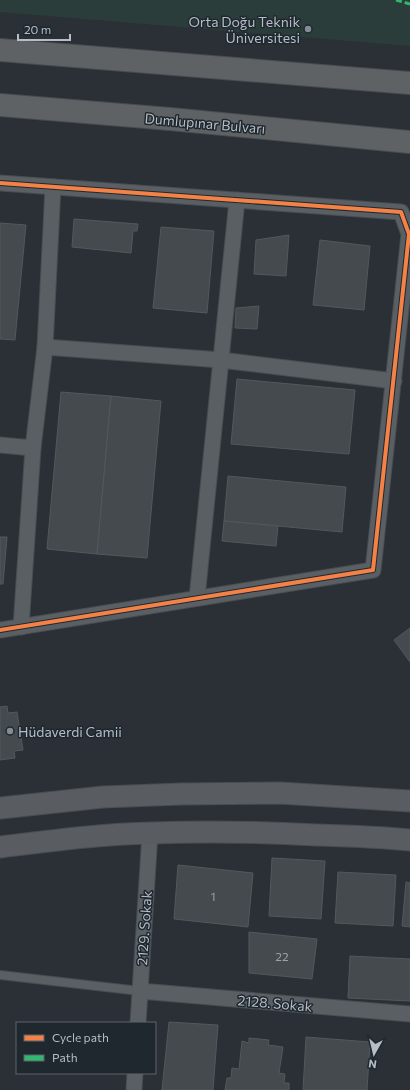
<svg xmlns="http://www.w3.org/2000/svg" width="410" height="1090" viewBox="0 0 410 1090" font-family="Commissioner,sans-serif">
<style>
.green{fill:#2b3d3b}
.building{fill:#454a4f;stroke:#52585d}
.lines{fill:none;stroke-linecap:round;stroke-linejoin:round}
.lane-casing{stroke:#484c51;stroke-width:10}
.street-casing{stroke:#484c51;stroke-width:17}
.secondary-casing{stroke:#484c51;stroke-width:23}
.highway-casing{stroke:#474c51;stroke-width:24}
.lane{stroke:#5a5f64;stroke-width:8}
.street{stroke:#5a5f64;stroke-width:15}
.secondary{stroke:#595d62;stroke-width:21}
.highway{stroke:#5f6264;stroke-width:22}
.quiet{stroke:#33b770;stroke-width:3;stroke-dasharray:6 3;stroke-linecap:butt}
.cycleway-casing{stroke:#1f282f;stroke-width:6}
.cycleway{stroke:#f48246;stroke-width:4}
.poi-dot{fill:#848c94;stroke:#1f282f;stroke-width:1.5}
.labels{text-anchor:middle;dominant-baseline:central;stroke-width:3;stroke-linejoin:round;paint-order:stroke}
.number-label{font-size:12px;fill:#99a1a8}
.poi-label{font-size:14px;fill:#b5bec6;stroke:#1f282f;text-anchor:end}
.street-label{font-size:14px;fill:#b5bec6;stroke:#1f282f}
</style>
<rect width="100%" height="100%" fill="#2a3036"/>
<polygon class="green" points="0,0 410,0 410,46 0,12"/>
<g class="building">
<polygon points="74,219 138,224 137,231 133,231 131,253 72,247"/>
<polygon points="0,223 26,225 15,340 0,339"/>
<polygon points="161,227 214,231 207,313 153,308"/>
<polygon points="289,235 286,276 254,274 256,240"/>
<polygon points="320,240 370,246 364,310 313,305"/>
<polygon points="259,306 257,329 235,328 236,308"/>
<polygon points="237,379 355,390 349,454 231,444"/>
<polygon points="61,392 111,396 97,554 47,549"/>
<polygon points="111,396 161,401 147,558 97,554"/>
<polygon points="228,476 346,487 342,532 224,521"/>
<polygon points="224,521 278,526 276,546 222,541"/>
<polygon points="0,537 7,537 3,584 0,584"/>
<polygon points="410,628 410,662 394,640"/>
<polygon points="7,706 8,713 17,712 23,750 14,751 15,758 0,760 0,707"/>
<polygon points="272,858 325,861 321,919 269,916"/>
<polygon points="178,865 253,873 248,927 174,919"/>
<polygon points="338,872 396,875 393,926 335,923"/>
<polygon points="406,882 410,883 410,927 402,926"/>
<polygon points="249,932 317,939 312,979 249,973"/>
<polygon points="350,956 410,959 410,1001 348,998"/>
<polygon points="169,1022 218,1025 213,1090 162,1090"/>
<polygon points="306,1037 370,1042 367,1090 303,1090"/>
<polygon points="249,1038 269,1040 268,1045 283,1047 279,1073 285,1074 284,1083 289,1083 289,1090 225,1090 227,1078 231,1078 232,1068 239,1069 242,1041 249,1043"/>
</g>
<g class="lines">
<defs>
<polyline id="lane" points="0,975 140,991"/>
<g id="street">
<polyline points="0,183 401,212 409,234 373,570 0,630"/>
<polyline points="45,347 221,360 394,381"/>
<polyline points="0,445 33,448"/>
<polyline points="197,598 237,200"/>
<polyline points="21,627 33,448 45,347 53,187"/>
<polyline points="140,991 410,1014"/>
<polyline points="138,1023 150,833"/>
<polyline points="134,1090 135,1073"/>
</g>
<g id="secondary">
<polyline points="0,808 103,797 181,794 280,793 410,801"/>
<path d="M0 847C50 841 101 834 152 833 206 831 261 832 316 835 347 836 379 837 410 840"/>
</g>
<g id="highway">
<polyline points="0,50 410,83"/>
<polyline points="0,105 170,119 410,142"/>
</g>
</defs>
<use href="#lane" class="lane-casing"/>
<use href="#street" class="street-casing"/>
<use href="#secondary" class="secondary-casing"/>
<use href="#highway" class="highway-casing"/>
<use href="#lane" class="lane"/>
<use href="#street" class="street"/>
<use href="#secondary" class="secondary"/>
<use href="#highway" class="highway"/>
<polyline class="quiet" points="396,0 410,4"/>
<defs>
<polyline id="cycleway" points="0,183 401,212 409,234 373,570 0,630"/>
</defs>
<use href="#cycleway" class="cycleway-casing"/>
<use href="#cycleway" class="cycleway"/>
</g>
<g class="poi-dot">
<circle cx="308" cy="29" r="4"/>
<circle cx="10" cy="731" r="4"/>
</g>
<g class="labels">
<g class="number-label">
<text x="213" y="896">1</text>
<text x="282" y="956">22</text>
</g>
<g class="poi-label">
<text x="300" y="21">Orta Doğu Teknik<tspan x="300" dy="16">Üniversitesi</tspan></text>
<text x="18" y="731" text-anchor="start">Hüdaverdi Camii</text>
</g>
<g class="street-label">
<text transform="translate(205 123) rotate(5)">Dumlupınar Bulvarı</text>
<text transform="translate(144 928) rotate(-86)">2129. Sokak</text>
<text transform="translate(275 1003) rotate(5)">2128. Sokak</text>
</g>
</g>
<rect x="16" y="1022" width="140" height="52" fill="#1f282f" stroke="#5b646b"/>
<rect x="24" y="1035" width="20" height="6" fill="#f48246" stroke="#5b646b"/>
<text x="52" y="1042" font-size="12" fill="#b5bec6">Cycle path</text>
<rect x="24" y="1055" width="20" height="6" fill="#33b770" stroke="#5b646b"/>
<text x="52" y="1062" font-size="12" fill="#b5bec6">Path</text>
<g transform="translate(374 1054) rotate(188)" stroke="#1f282f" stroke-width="3" paint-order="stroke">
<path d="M0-3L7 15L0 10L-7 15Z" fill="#b5bec6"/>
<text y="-6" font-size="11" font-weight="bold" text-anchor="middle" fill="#b5bec6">N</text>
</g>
<path d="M18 34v6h52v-6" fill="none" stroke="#b5bec6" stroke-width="2"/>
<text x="24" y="34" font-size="12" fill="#b5bec6" stroke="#1f282f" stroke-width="3" paint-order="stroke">20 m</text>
</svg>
